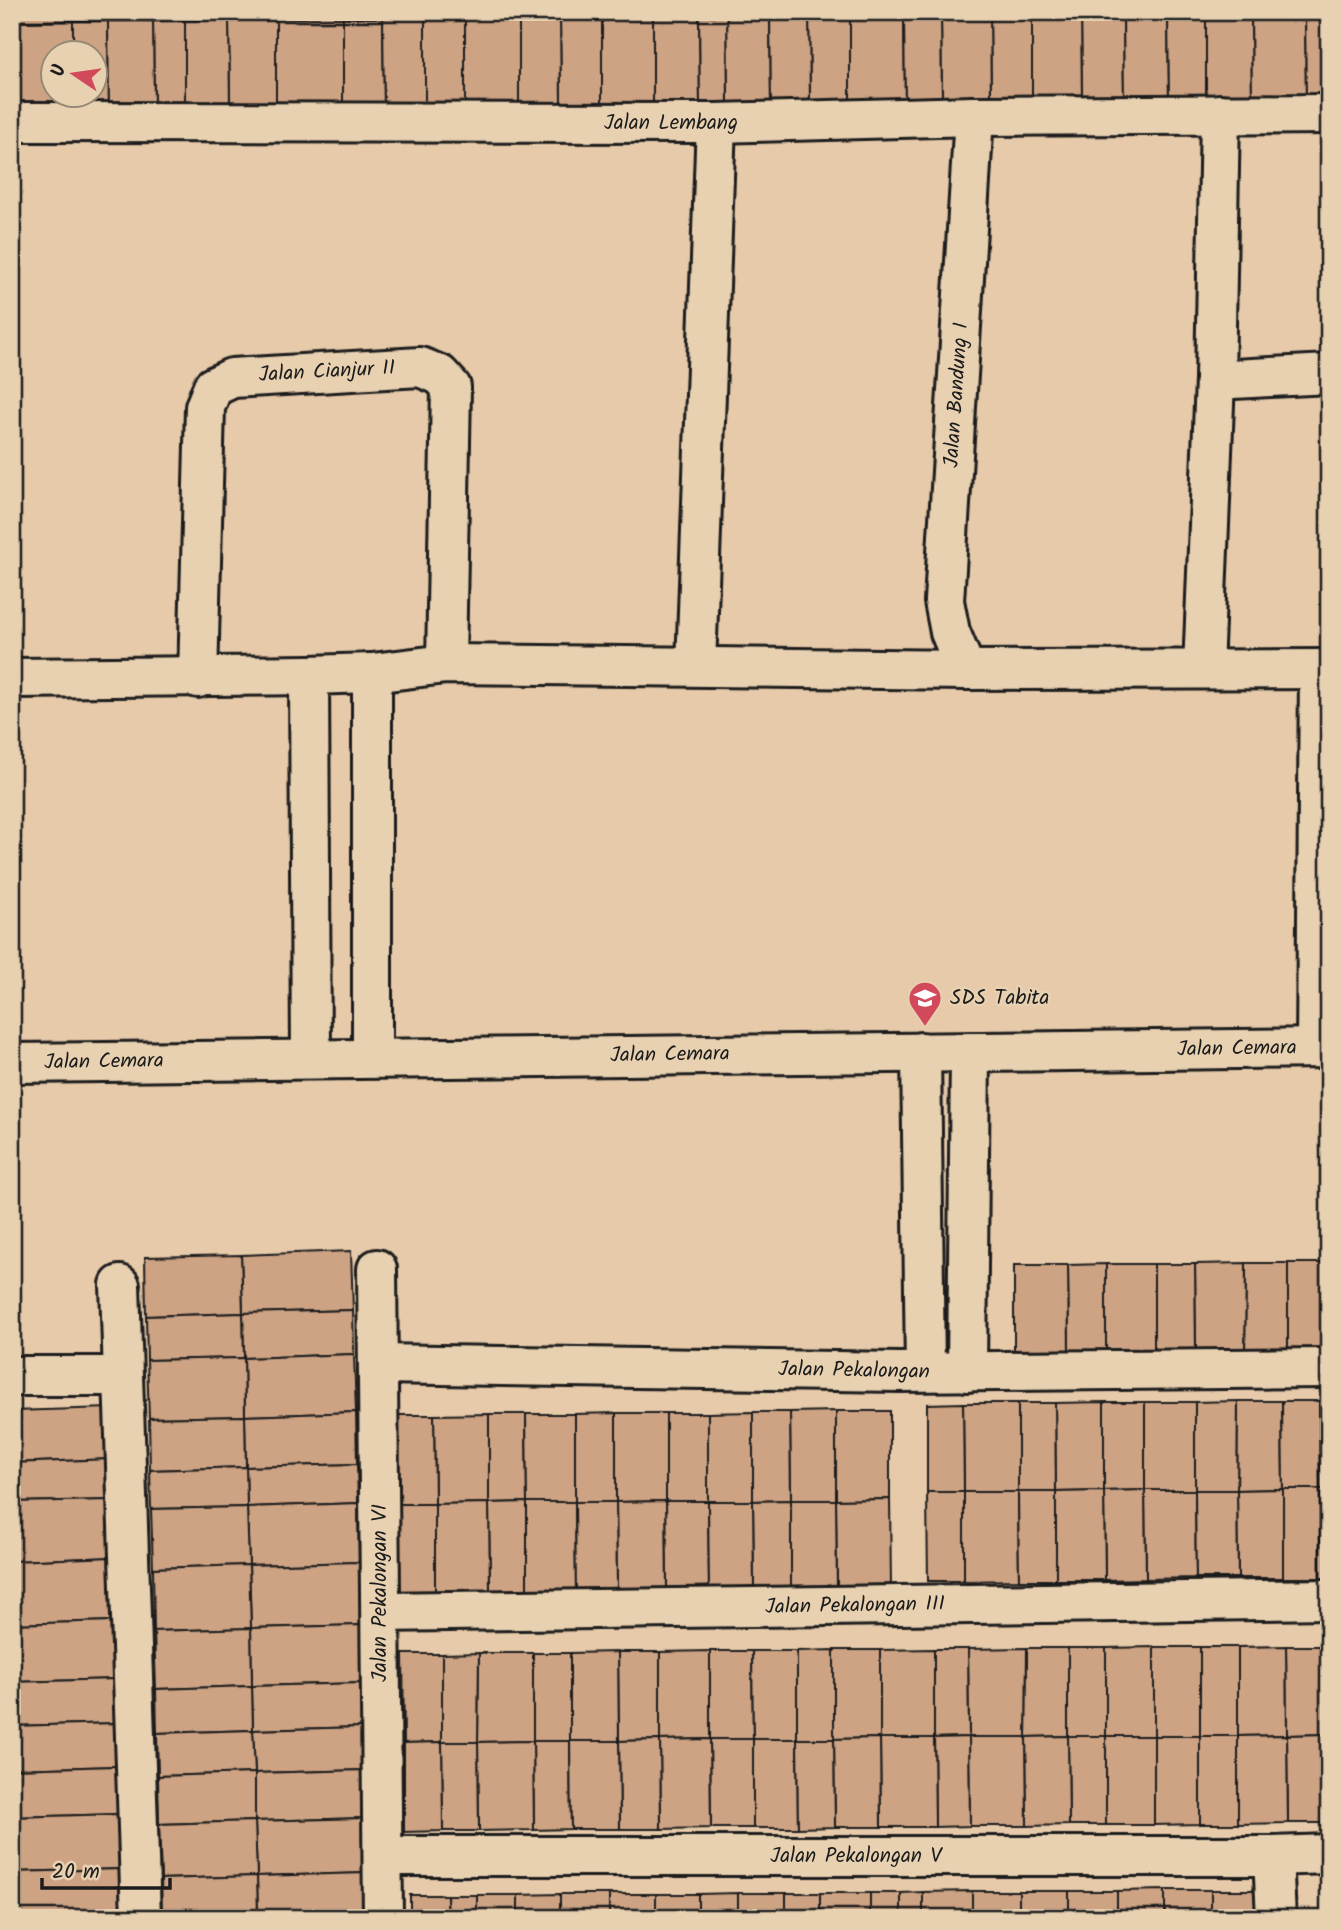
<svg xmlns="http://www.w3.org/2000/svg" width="1341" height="1930" viewBox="0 0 1341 1930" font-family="Kalam,sans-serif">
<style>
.building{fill:#cda384;stroke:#1c1c1c;stroke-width:2}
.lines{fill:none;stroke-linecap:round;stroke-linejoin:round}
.minor-casing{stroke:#1c1c1c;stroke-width:44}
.minor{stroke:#e8d1b1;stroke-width:38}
.labels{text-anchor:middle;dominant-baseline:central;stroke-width:5;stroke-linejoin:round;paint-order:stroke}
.street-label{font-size:21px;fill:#1c1c1c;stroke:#e8d1b1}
.poi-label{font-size:21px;fill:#1c1c1c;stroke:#e8d1b1;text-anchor:start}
</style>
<rect width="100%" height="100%" fill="#e6caaa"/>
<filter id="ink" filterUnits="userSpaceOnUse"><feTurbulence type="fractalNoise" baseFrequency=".0143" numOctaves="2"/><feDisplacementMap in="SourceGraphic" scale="14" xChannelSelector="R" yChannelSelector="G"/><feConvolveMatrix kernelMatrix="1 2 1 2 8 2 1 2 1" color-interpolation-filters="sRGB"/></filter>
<g filter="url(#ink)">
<g class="building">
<polygon points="16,12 73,12 73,21 17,22"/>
<rect x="73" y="12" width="35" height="9"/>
<rect x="108" y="12" width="45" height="9"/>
<polygon points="153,12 185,12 185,20 153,21"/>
<rect x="185" y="12" width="44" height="8"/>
<polygon points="229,12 276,12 276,19 229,20"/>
<polygon points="276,12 343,12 343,18 276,19"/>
<rect x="343" y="12" width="40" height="6"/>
<rect x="383" y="12" width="42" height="6"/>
<rect x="425" y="12" width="40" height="6"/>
<polygon points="465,12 519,12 519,17 465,18"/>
<rect x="519" y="12" width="41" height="5"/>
<polygon points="560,12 602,12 602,16 560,17"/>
<rect x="602" y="12" width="51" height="4"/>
<rect x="653" y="12" width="46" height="4"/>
<rect x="699" y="12" width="28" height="4"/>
<polygon points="727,12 770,12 770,15 727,16"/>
<rect x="770" y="12" width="39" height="3"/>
<polygon points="809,12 850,12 850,14 809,15"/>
<rect x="850" y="12" width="54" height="2"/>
<polygon points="1081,12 1123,12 1124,101 1082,101"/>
<polygon points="1081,12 1082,101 1032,101 1032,13"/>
<polygon points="1123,12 1168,12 1169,100 1124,101"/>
<polygon points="1168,12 1206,12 1206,100 1169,100"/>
<polygon points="1206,12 1251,12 1252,99 1206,100"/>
<polygon points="1251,12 1305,12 1306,99 1252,99"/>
<polygon points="1305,12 1329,12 1329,99 1306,99"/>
<polygon points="990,13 1032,13 1032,101 991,102"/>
<polygon points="990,13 991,102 942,102 941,14"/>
<polygon points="850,14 850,103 810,103 809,15"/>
<polygon points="850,14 904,14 905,102 850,103"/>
<polygon points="904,14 941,14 942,102 905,102"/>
<polygon points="770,15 771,104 728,104 727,16"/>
<polygon points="770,15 809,15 810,103 771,104"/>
<polygon points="602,16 602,105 561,105 560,17"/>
<rect x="602" y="16" width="51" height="89"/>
<polygon points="653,16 699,16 700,105 653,105"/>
<polygon points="699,16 727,16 728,104 700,105"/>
<polygon points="519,17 519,106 465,106 465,18"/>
<polygon points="519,17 560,17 561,105 519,106"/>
<polygon points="343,18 343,107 276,108 276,19"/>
<polygon points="343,18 383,18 384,107 343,107"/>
<polygon points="383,18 425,18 425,106 384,107"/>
<rect x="425" y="18" width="40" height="88"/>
<polygon points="276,19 276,108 230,109 229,20"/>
<polygon points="185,20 185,108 154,109 153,21"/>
<polygon points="185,20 229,20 230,109 185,108"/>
<polygon points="73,21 73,52 52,52 52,94 73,94 73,110 16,110 17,22"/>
<polygon points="73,21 108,21 109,109 73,110 73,94 94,94 94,52 73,52"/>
<polygon points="108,21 153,21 154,109 109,109"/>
<polygon points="12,22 17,22 16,110 12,110"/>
<polygon points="351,1251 353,1310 243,1313 241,1255"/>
<polygon points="241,1255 243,1313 146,1316 145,1257"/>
<polygon points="1246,1263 1288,1263 1288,1351 1245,1352"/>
<polygon points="1246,1263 1245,1352 1196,1352 1195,1264"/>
<rect x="1288" y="1263" width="41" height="88"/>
<polygon points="1106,1264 1154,1264 1154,1352 1106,1353"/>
<polygon points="1106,1264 1106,1353 1069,1353 1068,1265"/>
<polygon points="1154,1264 1195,1264 1196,1352 1154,1352"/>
<polygon points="1014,1265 1068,1265 1069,1353 1014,1353"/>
<polygon points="353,1310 354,1354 244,1358 243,1313"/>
<polygon points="243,1313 244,1358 147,1360 146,1316"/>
<polygon points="354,1354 356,1412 245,1416 244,1358"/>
<polygon points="244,1358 245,1416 149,1418 147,1360"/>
<polygon points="1329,1400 1329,1489 1320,1489 1319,1401"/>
<polygon points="1238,1401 1282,1401 1283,1489 1237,1490"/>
<polygon points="1238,1401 1237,1490 1195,1490 1195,1402"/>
<polygon points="1282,1401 1319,1401 1320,1489 1283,1489"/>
<polygon points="1104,1402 1145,1402 1145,1490 1104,1491"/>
<polygon points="1104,1402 1104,1491 1056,1492 1055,1403"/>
<rect x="1145" y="1402" width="50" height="88"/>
<polygon points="963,1403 1018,1403 1018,1492 964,1492"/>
<polygon points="963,1403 964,1492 927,1492 927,1404"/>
<polygon points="1018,1403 1055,1403 1056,1492 1018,1492"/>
<polygon points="110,1408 111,1459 12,1463 12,1411"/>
<polygon points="836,1411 890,1411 890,1499 836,1500"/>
<polygon points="836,1411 836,1500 791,1500 790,1412"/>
<polygon points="356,1412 357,1464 246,1467 245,1416"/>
<polygon points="753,1412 790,1412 791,1500 753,1501"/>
<polygon points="753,1412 753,1501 708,1501 708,1413"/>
<polygon points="616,1413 666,1413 666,1501 616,1502"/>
<polygon points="616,1413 616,1502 575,1502 575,1414"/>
<rect x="666" y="1413" width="42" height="88"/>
<polygon points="489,1414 526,1414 527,1502 489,1503"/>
<polygon points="489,1414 489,1503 435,1504 434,1415"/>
<polygon points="526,1414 575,1414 575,1502 527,1502"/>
<polygon points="398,1415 434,1415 435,1504 398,1504"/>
<polygon points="245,1416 246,1467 150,1470 149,1418"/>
<polygon points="111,1459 112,1500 12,1502 12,1463"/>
<polygon points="357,1464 358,1503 247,1507 246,1467"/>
<polygon points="246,1467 247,1507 151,1509 150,1470"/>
<rect x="1283" y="1489" width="37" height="89"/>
<polygon points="1283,1489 1283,1578 1238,1578 1237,1490"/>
<rect x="1320" y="1489" width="9" height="89"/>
<polygon points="1145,1490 1195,1490 1196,1578 1146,1579"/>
<polygon points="1145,1490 1146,1579 1105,1580 1104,1491"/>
<polygon points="1195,1490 1237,1490 1238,1578 1196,1578"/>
<polygon points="1104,1491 1105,1580 1056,1580 1056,1492"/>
<polygon points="927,1492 964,1492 964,1581 928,1581"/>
<polygon points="964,1492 1018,1492 1019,1580 964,1581"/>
<polygon points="1018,1492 1056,1492 1056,1580 1019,1580"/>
<polygon points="890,1499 891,1588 837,1589 836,1500"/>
<polygon points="112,1500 114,1557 12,1561 12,1502"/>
<polygon points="791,1500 836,1500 837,1589 791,1589"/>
<polygon points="791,1500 791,1589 754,1590 753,1501"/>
<polygon points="666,1501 708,1501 709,1590 667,1590"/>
<polygon points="666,1501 667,1590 617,1591 616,1502"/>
<polygon points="708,1501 753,1501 754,1590 709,1590"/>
<polygon points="527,1502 575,1502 576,1591 527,1591"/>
<polygon points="527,1502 527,1591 490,1592 489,1503"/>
<polygon points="575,1502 616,1502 617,1591 576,1591"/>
<polygon points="358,1503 359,1562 249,1565 247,1507"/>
<polygon points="489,1503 490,1592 435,1592 435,1504"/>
<polygon points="398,1504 435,1504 435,1592 399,1592"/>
<polygon points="247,1507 249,1565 153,1568 151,1509"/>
<polygon points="114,1557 115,1621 12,1624 12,1561"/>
<polygon points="359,1562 361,1625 251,1628 249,1565"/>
<polygon points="249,1565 251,1628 154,1631 153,1568"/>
<polygon points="115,1621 117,1679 12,1682 12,1624"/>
<polygon points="361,1625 363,1683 252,1686 251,1628"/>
<polygon points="251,1628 252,1686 156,1689 154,1631"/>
<polygon points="1286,1646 1329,1646 1329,1734 1287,1735"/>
<polygon points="1286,1646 1287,1735 1238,1736 1238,1647"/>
<rect x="1154" y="1647" width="46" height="89"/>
<polygon points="1154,1647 1154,1736 1106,1736 1106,1648"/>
<rect x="1200" y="1647" width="38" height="89"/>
<polygon points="1027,1648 1068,1648 1068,1736 1026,1737"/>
<polygon points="1027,1648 1026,1737 969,1737 968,1649"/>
<rect x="1068" y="1648" width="38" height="88"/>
<polygon points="934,1649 968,1649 969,1737 934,1738"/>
<polygon points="934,1649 934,1738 880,1738 880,1650"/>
<polygon points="834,1650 880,1650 880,1738 834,1739"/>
<polygon points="834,1650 834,1739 797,1739 797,1651"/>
<polygon points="710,1651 752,1651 753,1739 710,1739"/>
<polygon points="710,1651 710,1739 660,1740 660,1652"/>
<polygon points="752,1651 797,1651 797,1739 753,1739"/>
<polygon points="618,1652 660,1652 660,1740 619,1741"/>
<polygon points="618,1652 619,1741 570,1741 570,1653"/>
<polygon points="479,1653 533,1653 533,1741 478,1742"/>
<polygon points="479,1653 478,1742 442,1742 442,1654"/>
<rect x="533" y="1653" width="37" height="88"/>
<polygon points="403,1654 442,1654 442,1742 404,1743"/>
<polygon points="117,1679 118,1723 12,1726 12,1682"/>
<polygon points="363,1683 364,1727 253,1730 252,1686"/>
<polygon points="252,1686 253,1730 157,1733 156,1689"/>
<polygon points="118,1723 118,1766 12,1769 12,1726"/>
<polygon points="364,1727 365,1770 255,1773 253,1730"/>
<polygon points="253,1730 255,1773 158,1776 157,1733"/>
<polygon points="1329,1734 1329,1823 1288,1823 1287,1735"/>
<polygon points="1287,1735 1288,1823 1238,1824 1238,1736"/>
<polygon points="1068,1736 1106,1736 1106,1825 1069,1825"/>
<polygon points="1068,1736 1069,1825 1027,1826 1026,1737"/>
<rect x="1106" y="1736" width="48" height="89"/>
<polygon points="1154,1736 1200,1736 1200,1824 1154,1825"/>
<rect x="1200" y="1736" width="38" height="88"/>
<polygon points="969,1737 1026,1737 1027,1826 970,1826"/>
<polygon points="969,1737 970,1826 935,1827 934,1738"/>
<polygon points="880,1738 934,1738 935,1827 881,1827"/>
<polygon points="880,1738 881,1827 835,1827 834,1739"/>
<polygon points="710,1739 753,1739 753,1828 711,1828"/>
<polygon points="710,1739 711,1828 661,1829 660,1740"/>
<polygon points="753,1739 797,1739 798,1828 753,1828"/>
<polygon points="797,1739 834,1739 835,1827 798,1828"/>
<polygon points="660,1740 661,1829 620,1829 619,1741"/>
<polygon points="533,1741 570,1741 571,1829 534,1830"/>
<polygon points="533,1741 534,1830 479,1831 478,1742"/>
<polygon points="570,1741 619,1741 620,1829 571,1829"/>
<polygon points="442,1742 478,1742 479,1831 443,1831"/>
<polygon points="442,1742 443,1831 404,1832 404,1743"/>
<polygon points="118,1766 120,1814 12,1817 12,1769"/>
<polygon points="365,1770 366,1818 255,1821 255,1773"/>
<polygon points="255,1773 255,1821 159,1824 158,1776"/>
<polygon points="120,1814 122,1869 12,1872 12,1817"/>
<polygon points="366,1818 368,1873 257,1876 255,1821"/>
<polygon points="255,1821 257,1876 161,1879 159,1824"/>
<polygon points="122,1869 123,1918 13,1918 12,1872"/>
<polygon points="368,1873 368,1918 258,1918 257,1876"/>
<polygon points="257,1876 258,1918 162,1918 161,1879"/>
<polygon points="1165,1890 1165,1918 1117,1918 1117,1891"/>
<rect x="1165" y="1890" width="46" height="28"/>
<rect x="1211" y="1890" width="47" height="28"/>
<polygon points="972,1891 972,1918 923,1918 923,1892"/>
<rect x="972" y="1891" width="47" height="27"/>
<rect x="1019" y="1891" width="50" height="27"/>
<rect x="1069" y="1891" width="48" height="27"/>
<polygon points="923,1892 923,1918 901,1918 901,1893"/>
<polygon points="738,1893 738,1918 698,1918 698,1894"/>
<rect x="738" y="1893" width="48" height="25"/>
<rect x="786" y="1893" width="34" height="25"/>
<rect x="820" y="1893" width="50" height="25"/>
<rect x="870" y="1893" width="31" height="25"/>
<polygon points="560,1894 560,1918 518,1918 518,1895"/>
<rect x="560" y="1894" width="49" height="24"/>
<rect x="609" y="1894" width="47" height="24"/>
<rect x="656" y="1894" width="42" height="24"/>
<polygon points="410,1895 447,1895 448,1918 410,1918"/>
<polygon points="447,1895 477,1895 477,1918 448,1918"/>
<rect x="477" y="1895" width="41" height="23"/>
</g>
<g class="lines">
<defs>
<g id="minor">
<polyline points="12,122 716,123 974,116 1329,114"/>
<polyline points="1215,380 1329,374"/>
<polyline points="696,666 716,123"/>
<polyline points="1203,669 1215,380 1220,114"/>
<polyline points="966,670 950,632 944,601 974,116"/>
<polyline points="309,675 311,1059"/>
<polyline points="12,678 309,675 372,673 446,664 966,670 1329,669"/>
<polyline points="198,678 205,407 213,387 232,378 420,367 440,375 451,387 446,664"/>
<polyline points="1316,1048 1319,670"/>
<polyline points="921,1052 925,1371"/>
<polyline points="372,1058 372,673"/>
<polyline points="12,1063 1329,1048"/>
<polyline points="377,1269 383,1918"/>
<polyline points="120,1285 141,1918"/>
<polyline points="378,1364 899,1372 1329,1368"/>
<polyline points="967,1372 970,1052"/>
<polyline points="12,1376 122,1376"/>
<polyline points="381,1612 1329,1599"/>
<polyline points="383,1856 1273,1856 1329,1854"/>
<polyline points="1273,1856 1276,1918"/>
</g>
</defs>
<use href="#minor" class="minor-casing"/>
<use href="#minor" class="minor"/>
</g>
</g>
<defs>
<symbol id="school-pin" viewBox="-11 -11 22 30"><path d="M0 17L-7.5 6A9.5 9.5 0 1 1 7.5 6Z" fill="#d1495b" stroke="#e8d1b1"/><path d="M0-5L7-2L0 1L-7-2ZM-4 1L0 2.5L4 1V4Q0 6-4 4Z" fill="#fff"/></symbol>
</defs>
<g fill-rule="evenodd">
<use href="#school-pin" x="906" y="979" width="38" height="52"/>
</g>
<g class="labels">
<g class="street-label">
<text x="671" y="123">Jalan Lembang</text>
<text transform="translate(327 372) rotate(-3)">Jalan Cianjur II</text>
<text transform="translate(957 395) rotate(-86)">Jalan Bandung I</text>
<text transform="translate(1237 1049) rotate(-1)">Jalan Cemara</text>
<text transform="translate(670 1055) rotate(-1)">Jalan Cemara</text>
<text transform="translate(104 1062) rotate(-1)">Jalan Cemara</text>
<text transform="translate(854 1371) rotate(1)">Jalan Pekalongan</text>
<text transform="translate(380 1593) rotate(-90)">Jalan Pekalongan VI</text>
<text transform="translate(855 1606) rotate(-1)">Jalan Pekalongan III</text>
<text x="856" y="1856">Jalan Pekalongan V</text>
</g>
<g class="poi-label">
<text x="950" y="998">SDS Tabita</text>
</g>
</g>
<rect width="1341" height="1930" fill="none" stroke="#e8d1b1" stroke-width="42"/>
<rect x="21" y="21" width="1299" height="1888" fill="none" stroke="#1c1c1c" stroke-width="2.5" filter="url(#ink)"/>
<g transform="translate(74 74) rotate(283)"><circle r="33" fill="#e8d1b1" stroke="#968975" stroke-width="2"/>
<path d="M0-5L12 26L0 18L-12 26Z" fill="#d1495b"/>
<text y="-10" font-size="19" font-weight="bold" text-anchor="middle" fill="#1c1c1c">U</text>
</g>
<path d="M42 1878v10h128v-10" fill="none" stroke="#1c1c1c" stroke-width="3.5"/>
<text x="52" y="1878" font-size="21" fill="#1c1c1c" stroke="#e8d1b1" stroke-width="5" paint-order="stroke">20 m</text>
</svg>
